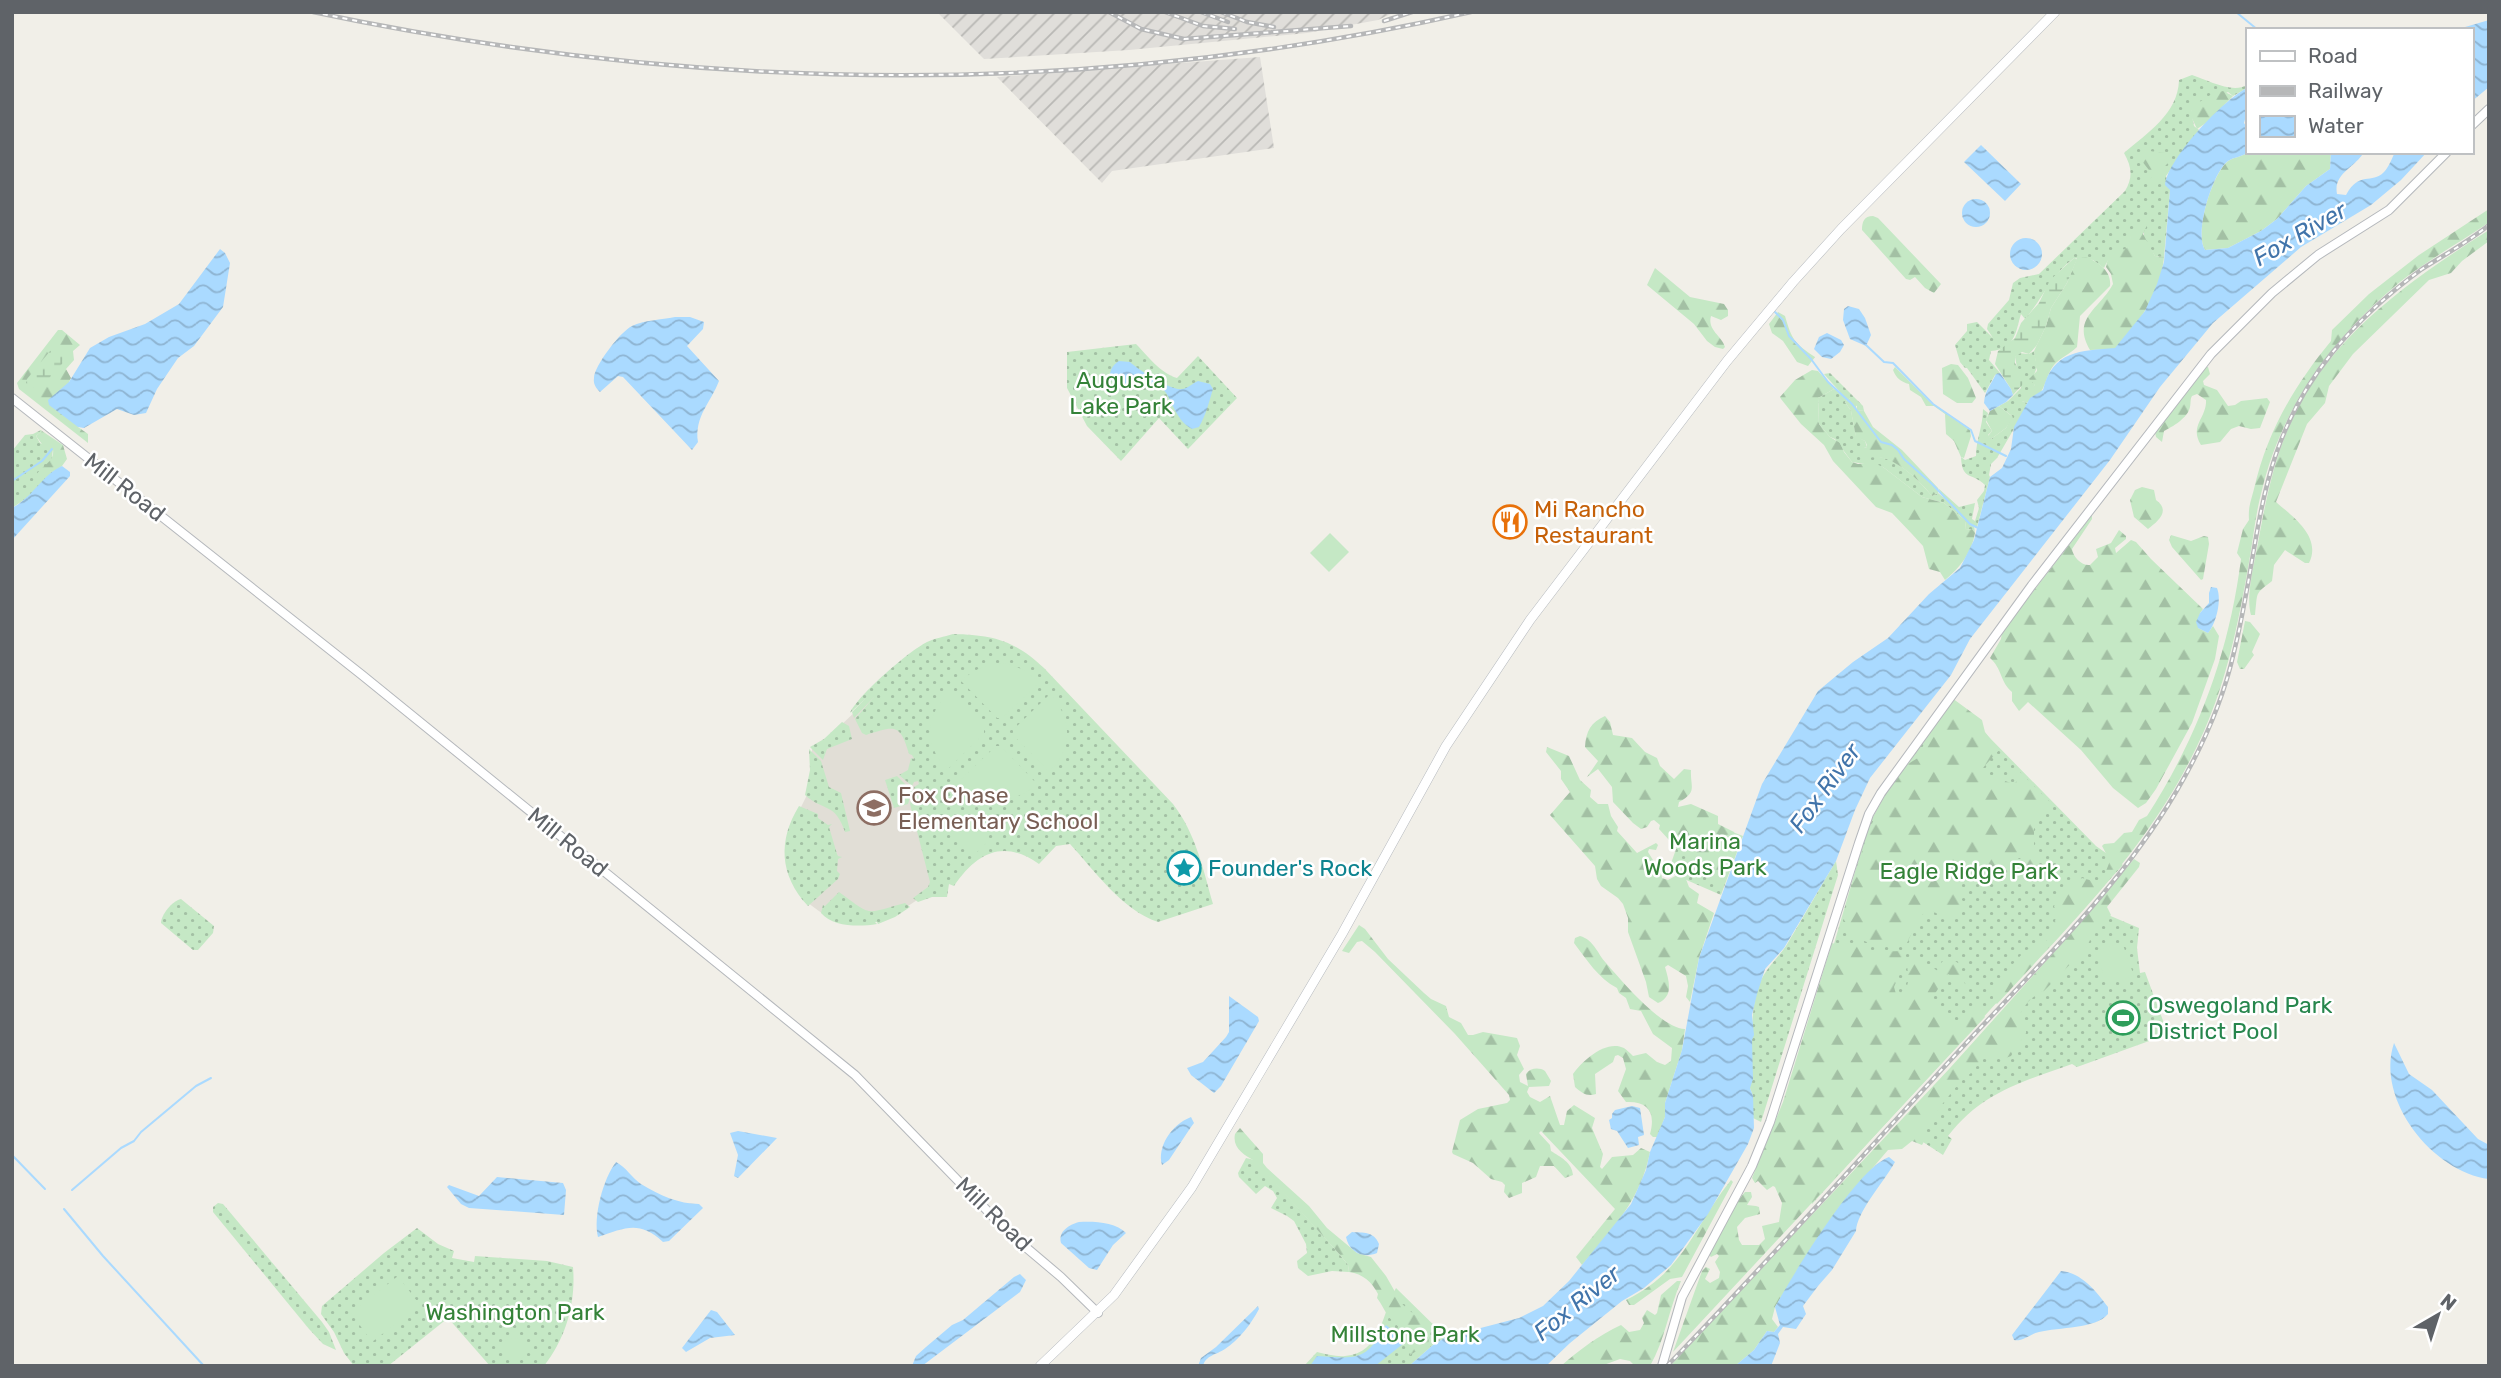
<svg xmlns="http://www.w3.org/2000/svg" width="2501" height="1378" viewBox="0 0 2501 1378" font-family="Rubik,sans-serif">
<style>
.industrial{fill:url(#industrial-furrows)}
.education{fill:#e1ded6}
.grass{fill:url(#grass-dots)}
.forest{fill:url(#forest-firs)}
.wetland{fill:url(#wetland-marsh)}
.pitch{fill:#c5e8c5}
.water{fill:url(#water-waves)}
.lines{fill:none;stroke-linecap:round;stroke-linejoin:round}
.stream{stroke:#aadaff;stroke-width:2}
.tertiary-casing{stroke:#b5b8bc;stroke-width:10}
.secondary-casing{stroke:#b6babf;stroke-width:10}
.tertiary{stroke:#fff;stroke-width:8}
.secondary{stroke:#fff;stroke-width:9}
.rail-casing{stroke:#b6b7b8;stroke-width:4.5}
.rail{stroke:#fff;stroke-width:2;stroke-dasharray:5;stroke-linecap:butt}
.labels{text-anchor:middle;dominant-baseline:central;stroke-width:5;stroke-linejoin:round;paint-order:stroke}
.park-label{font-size:23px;fill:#348238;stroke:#fff}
.street-label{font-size:23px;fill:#5f6368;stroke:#fff}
.food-label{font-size:23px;fill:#c56008;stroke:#fff;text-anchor:start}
.education-label{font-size:23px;fill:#785e54;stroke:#fff;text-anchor:start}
.culture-label{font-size:23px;fill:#0d838f;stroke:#fff;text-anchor:start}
.leisure-label{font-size:23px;fill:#27864d;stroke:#fff;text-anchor:start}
.water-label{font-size:24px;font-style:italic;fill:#4174aa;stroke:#fff}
</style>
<defs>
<pattern id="industrial-furrows" width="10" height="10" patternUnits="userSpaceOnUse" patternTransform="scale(1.75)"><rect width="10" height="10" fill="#e0deda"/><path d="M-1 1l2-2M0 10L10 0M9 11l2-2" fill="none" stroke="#b9b8b5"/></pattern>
<pattern id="grass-dots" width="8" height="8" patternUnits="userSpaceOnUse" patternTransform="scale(1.75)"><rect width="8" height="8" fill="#c5e8c5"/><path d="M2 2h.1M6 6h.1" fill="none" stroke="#a3c0a4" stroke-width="1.8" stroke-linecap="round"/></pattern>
<pattern id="forest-firs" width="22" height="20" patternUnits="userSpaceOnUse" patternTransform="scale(1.75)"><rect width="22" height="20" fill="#c5e8c5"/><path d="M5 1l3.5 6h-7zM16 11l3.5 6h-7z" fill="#a3c0a4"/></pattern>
<pattern id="wetland-marsh" width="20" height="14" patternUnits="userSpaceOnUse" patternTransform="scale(1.75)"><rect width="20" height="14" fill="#c5e8c5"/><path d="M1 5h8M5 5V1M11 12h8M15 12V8" fill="none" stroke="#a3c0a4"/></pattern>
<pattern id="water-waves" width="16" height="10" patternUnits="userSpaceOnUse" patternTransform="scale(1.75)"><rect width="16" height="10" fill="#aadaff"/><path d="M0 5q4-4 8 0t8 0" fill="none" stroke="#8eb4d2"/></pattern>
</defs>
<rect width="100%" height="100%" fill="#f1efe8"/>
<g class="industrial">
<polygon points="937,12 1395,12 1378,20 1307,33 1129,50 984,59"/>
<polygon points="1260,57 1274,148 1112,171 1102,183 997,77"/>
</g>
<polygon class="education" points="874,694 903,725 915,762 941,773 932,895 917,900 896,914 823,914 808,903 788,864 787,844 792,825 807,795 811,778 812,748 821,744"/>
<g class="grass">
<path d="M2192 75C2208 80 2232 94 2247 85V88L2233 96 2228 92 2191 111 2194 126 2199 130 2166 176 2170 190 2164 257 2155 256 2144 239V231L2131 236 2130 247C2115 255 2112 251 2104 268L2093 260 2074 258C2052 274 2043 298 2025 319L2021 314C2016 330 2016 349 1991 351L1989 360 2000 373 1995 375 1985 393 1967 368H1965L1960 362 1955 345 1967 331V324L1977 322 1993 338 1987 329 1988 324 2009 300 2013 283 2020 278 2039 274 2125 191C2133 178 2132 167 2124 153 2147 133 2178 114 2179 80Z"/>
<path d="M1136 344C1148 356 1160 373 1177 378L1198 356 1237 398 1188 449 1159 418 1121 461 1087 426 1067 388V352Z"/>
<path d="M2034 351 2037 367 2032 380 2035 385 2022 401 2027 403 2026 408 1997 458 1991 464 1989 475 1990 477 1977 527 1974 526 1975 533 1972 529 1966 530 1965 520 1944 503 1922 497 1883 467 1852 462 1835 439 1830 437 1819 424 1818 398 1834 389 1840 392 1824 374 1830 373 1863 406 1864 411 1857 410V406L1850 398 1845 402 1851 411 1856 436 1865 441 1867 447 1864 448 1872 457C1893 454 1919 480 1932 496L1938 493 1944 498 1938 488 1959 507 1975 503 1972 519 1975 521 1979 508 1977 500 1984 491 1985 485C1972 472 1962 481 1961 457L1965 460 1976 456C1976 440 1983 426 1983 409L1988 413 1986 422 1992 431 1988 435 1991 439 2006 428 2012 416 1999 406 2008 401 2021 388 2015 357 2018 353 2029 354Z"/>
<polygon points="41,430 42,431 36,436 40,443 53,449 50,471 53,472 34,493 12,508 12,451 25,435 33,434"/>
<path d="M953 634C993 635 1014 640 1044 668L1173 804C1196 834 1203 869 1213 904L1158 922C1122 910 1095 871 1070 844L1056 846 1039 864C1004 839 977 852 954 886L949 884 947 897H932L918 902 913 898 928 887 930 882 910 804 914 792 916 793 914 787 919 784 918 781 914 782 912 786 899 775 908 770 911 758 914 759 912 755 909 754C900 723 895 726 866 735L862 733 855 719 875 696 854 718 852 712 866 698 850 713C858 695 909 651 927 642 935 638 944 637 953 634Z"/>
<polygon points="1949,704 1985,733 2096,846 2123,865 1812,1204 1784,1115 1869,824 1888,790"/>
<polygon points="842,722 849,726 852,739 827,749 823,760 810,747 824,739"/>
<path d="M809 749 821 761 829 787 841 793 850 831 845 832C835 802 824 812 805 795L810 770Z"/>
<polygon points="897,776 912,791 908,804 894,808 885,780"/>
<path d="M799 806 818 814V818L828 825 832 824 829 827 837 854 838 856 842 857 838 859 837 871 840 874 838 879 808 906C779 875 778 840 799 806Z"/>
<polygon points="1688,815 1743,836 1721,895 1668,872"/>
<path d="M1836 861 1838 875 1761 1122 1753 1118V1096L1750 1088C1753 1056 1749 1021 1757 991 1763 970 1774 963 1786 946 1803 918 1819 889 1836 861Z"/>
<path d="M839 892C873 917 864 914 905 903L910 907 895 917 878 924 877 922H875L877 924C859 927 833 927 821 913L823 905 825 906Z"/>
<path d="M181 899 214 926 213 933 198 950H193L161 923C161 915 172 901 181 899Z"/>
<path d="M2094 909 2139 928 2137 948 2140 973 2145 972 2165 1026 2163 1036 2077 1067 2072 1064C2022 1082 1982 1092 1948 1136L1952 1139 1943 1155 1903 1129Z"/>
<polygon points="1246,1158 1255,1160 1266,1172 1341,1256 1348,1265 1349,1272 1332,1271 1308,1276 1298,1268 1297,1261 1307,1253 1306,1244 1294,1221 1287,1216 1271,1208 1277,1198 1273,1191 1265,1186 1256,1194 1239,1177 1238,1173"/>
<polygon points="218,1203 223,1204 322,1322 329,1332 336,1350 323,1344 309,1329 213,1212 213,1207"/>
<path d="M417 1228 438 1244 454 1251 452 1258 474 1262 475 1256 547 1261 573 1267C576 1303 566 1338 544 1366H490L448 1318 388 1366H354L344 1353 334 1332 321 1314 322 1306 384 1253Z"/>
<path d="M1396 1288 1446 1337 1433 1345 1409 1366H1304L1317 1352C1326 1354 1337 1357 1345 1356 1382 1353 1382 1312 1396 1288Z"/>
</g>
<g class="forest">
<polygon points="2223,91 2233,96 2209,121 2197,129 2190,114 2193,106 2212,94"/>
<polygon points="2149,151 2165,153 2172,159 2164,167 2157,188 2152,186 2150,182 2152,174 2138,156 2139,152"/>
<path d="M2248 152H2331L2330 169 2306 186 2277 219 2261 231 2228 248 2205 250C2194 233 2212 174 2228 161 2234 157 2242 157 2248 152Z"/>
<path d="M2489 209 2488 223C2459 243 2428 260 2400 282 2334 336 2282 406 2262 490 2255 515 2253 542 2248 568 2238 624 2227 679 2204 731 2155 842 2077 917 1997 1004L1993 1000C1993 985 2016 960 2026 950L2037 948 2047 940 2057 916 2054 906 2066 890 2082 878 2097 882 2102 881 2110 861 2102 846 2104 844 2114 843 2124 833 2132 832 2139 820 2147 816C2198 737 2229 653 2241 559L2237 553 2243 529 2249 520C2248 507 2251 501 2254 489 2267 432 2294 386 2331 341L2332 330 2369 294 2419 255Z"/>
<path d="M1873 216 1878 218 1941 284 1934 293 1925 288 1915 277 1910 280 1906 279 1862 230C1862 222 1864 216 1873 216Z"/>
<path d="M2140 222 2147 225 2143 234 2155 256 2164 257C2161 291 2139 325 2115 349L2090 350C2071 318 2100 309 2113 284L2111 274 2106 267C2109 249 2118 253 2129 247L2131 232Z"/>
<path d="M2489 230V241L2462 261 2451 273 2429 280 2353 354 2329 386 2325 403 2307 424 2276 502C2293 517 2322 537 2309 563H2305L2285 550 2274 565 2272 581C2254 595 2258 591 2255 615H2251C2245 596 2256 557 2259 537 2266 500 2273 464 2288 429 2326 338 2409 281 2489 230Z"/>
<path d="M2086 257C2098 262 2112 271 2110 286L2080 316 2077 347C2070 354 2060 358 2054 365 2046 375 2046 387 2038 396H2033L2027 403 2022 401 2021 397 2035 385 2029 379 2037 371 2034 351 2046 326 2051 308 2067 283 2077 258Z"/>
<path d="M1655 268 1690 297 1724 304 1728 310V316L1721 320 1711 316C1707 330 1722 336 1725 347L1723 349 1715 347 1707 341 1694 324 1647 285Z"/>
<path d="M1778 312 1785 316C1792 340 1794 343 1815 357L1808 366 1797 362 1783 341 1772 333 1769 324Z"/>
<polygon points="58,330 62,330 80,345 73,351 74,360 66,369 71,378 69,382 78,427 88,434 88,443 19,389 17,383"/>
<polygon points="1951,364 1958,365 1968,378 1976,398 1972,403 1957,403 1943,394 1942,368"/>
<path d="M1895 367 1931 403 1970 430 1971 436 1964 458 1961 457 1954 441 1946 434 1945 414 1934 406H1926L1921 397 1910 390 1909 384C1901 382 1896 378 1893 370Z"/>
<path d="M2204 367H2208L2210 374 2203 381 2204 385 2217 390 2228 406 2235 405 2241 401 2267 398 2270 402 2260 428 2251 429 2239 426 2231 429 2220 442 2201 445C2189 425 2207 418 2206 400L2197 394 2192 396C2190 399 2191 403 2190 407 2188 418 2172 427 2164 431L2162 442 2156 437 2155 432Z"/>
<path d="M1812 370 1818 371 1834 389 1818 398 1819 424 1830 437 1840 443 1844 452 1852 462 1858 464 1874 463 1883 467 1922 497 1944 503 1965 520 1966 530 1972 529 1975 533C1972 552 1960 568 1945 580L1940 572 1929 569 1923 546 1912 534 1892 513 1876 507 1833 461 1824 445 1801 424 1781 399 1780 397 1795 380Z"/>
<path d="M1850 398H1854L1861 404 1856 406 1857 410 1864 411 1873 427 1902 450 1938 488V493L1932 496C1920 481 1901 463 1883 458 1872 455 1865 462 1859 450L1867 447V445L1865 441 1856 437 1851 411 1845 402Z"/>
<polygon points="1999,406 2013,417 2006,428 1991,439 1988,436 1992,431 1986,420 1990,411"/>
<path d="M42 431 63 445 67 459 62 466 53 472 49 471 37 482 35 477C41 465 55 463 53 449L44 447 36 436Z"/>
<path d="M2142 487 2154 490 2156 500C2171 511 2158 521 2148 529L2134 517 2130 500 2135 490Z"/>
<path d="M2092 515V519L2072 549C2073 557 2082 566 2090 565L2098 557 2096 549 2111 543 2119 530 2126 536V539L2115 548 2116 553 2131 540 2136 542 2151 559 2203 609 2200 613 2198 628 2208 633 2213 626 2219 636 2215 659 2192 723 2156 789 2146 803 2138 808 2113 788 2081 750 2028 702 2019 711 2012 701V692C2000 682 2002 668 1990 658L2001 639 2002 632Z"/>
<polygon points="2171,535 2191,541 2204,536 2208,537 2209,544 2203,579 2201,580 2172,547 2169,540"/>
<polygon points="2245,621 2250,622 2260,634 2252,652 2254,655 2244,669 2240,669 2237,662"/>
<path d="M1952 698 1982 720 1985 732 1999 750 1981 770 1986 777 1998 778 2013 784 2019 780 2016 772 2018 770 2051 803 2037 817 2034 824V852L2043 873 2037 867 2030 869 2020 858C2013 858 2012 863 2005 865 1985 872 1974 854 1953 878L1965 907 1950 924C1945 921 1941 916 1936 913 1920 904 1913 933 1907 943 1880 949 1870 944 1846 933L1847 924 1844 920C1854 873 1873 800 1907 765 1913 760 1919 758 1925 754L1927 745 1924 741Z"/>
<path d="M1605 716 1610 722 1613 735 1632 738 1645 752 1657 758 1660 766 1674 779 1684 769 1691 770C1690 787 1698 792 1679 802L1678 807 1691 804 1718 816V824L1734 832 1737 841 1732 856 1722 857 1720 861 1728 870 1724 884 1709 881 1699 861 1689 853 1679 851 1659 829 1660 825 1654 820 1651 821 1647 827 1641 829 1633 823 1613 802 1612 787 1598 769 1587 777 1598 761 1585 747C1586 731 1591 722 1605 716Z"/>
<path d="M1547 747 1569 756 1580 780 1591 790 1590 797 1598 804H1608L1611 816 1618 827 1617 831 1637 853 1656 843 1658 845 1656 850 1649 849 1648 852 1661 873 1662 878 1668 880 1679 874H1684L1689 887 1699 894 1697 903 1714 913 1699 958 1690 1002 1686 997 1688 986 1686 976 1668 965 1665 967C1669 981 1674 996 1658 1003L1649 997 1646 982 1628 932V918L1623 904 1618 898 1601 886 1597 879 1595 866 1550 815 1570 792 1561 779V771L1546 752Z"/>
<path d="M2134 859 2140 863 2139 867 2107 907 2111 915 2092 936 2086 948 2044 991C2033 995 2024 1005 2020 1015L2026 1026V1033L2011 1056 2003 1059 1983 1058 1971 1073 1959 1083 1925 1126 1926 1138 1922 1145 1912 1141 1902 1149 1888 1150 1840 1206 1817 1239 1775 1307 1772 1319 1778 1327 1774 1332 1767 1331 1754 1350 1735 1366H1670L1950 1068 2065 940Z"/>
<path d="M1359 925 1365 929 1388 959 1424 993 1431 999 1446 1006 1449 1017 1461 1023 1468 1035H1473L1483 1032 1517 1038 1520 1046 1517 1055 1524 1069 1519 1075 1520 1082 1528 1086 1526 1074C1530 1068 1539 1067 1545 1071L1551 1081 1549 1086 1529 1087 1527 1092 1530 1097 1540 1102 1550 1096 1560 1125H1564L1567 1111 1574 1105 1595 1118 1592 1128 1603 1154 1600 1167 1602 1169 1612 1157 1633 1155 1641 1148 1650 1152C1641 1199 1612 1230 1582 1265L1576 1257 1615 1209 1541 1131 1539 1133 1550 1145 1551 1151C1560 1157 1572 1162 1573 1175L1565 1178 1554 1166H1540L1536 1177 1522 1183V1193L1509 1198 1504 1192 1505 1185 1502 1182 1491 1179 1473 1163 1453 1154 1452 1152 1460 1120 1478 1109 1507 1103 1510 1100 1509 1095 1455 1034 1375 952 1362 941 1357 942 1349 953 1342 951Z"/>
<path d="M1580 936C1594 940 1597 953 1606 963 1622 981 1661 1028 1685 1029L1682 1050 1665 1103V1117L1657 1137H1653L1650 1134C1656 1112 1648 1101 1626 1102L1618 1091 1626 1069 1623 1058 1618 1055 1615 1056 1613 1062 1595 1074 1596 1094C1587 1097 1582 1093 1575 1087L1573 1074C1582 1061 1606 1039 1624 1048 1627 1050 1630 1053 1633 1056L1646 1053 1657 1062 1665 1065 1671 1061 1672 1048 1653 1034 1641 1011 1630 1009 1626 998 1619 993 1617 988C1598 978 1587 960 1574 943L1575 938Z"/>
<path d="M1832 943 1842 946 1854 943 1872 952 1902 951 1905 954 1904 962 1894 987 1896 994C1912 991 1908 976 1907 964L1910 959 1916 958 1938 971 1941 970V963L1945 959H1952L1958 963 1967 990 1964 991 1959 981 1948 974 1932 998V1002C1948 1014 1943 1025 1965 1023L1975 1008 1982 1011 1985 1017 1673 1352 1702 1271 1706 1267 1710 1269 1705 1279 1710 1283 1719 1278 1720 1272 1715 1262 1719 1256 1717 1254 1711 1257 1709 1255 1736 1203 1745 1192H1751L1752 1197 1747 1205 1756 1206 1759 1207 1760 1214 1745 1218 1737 1227 1739 1240 1742 1245H1759L1765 1239 1762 1226 1779 1222 1782 1203 1775 1187 1773 1186 1767 1190 1758 1181 1755 1183 1752 1178 1783 1102Z"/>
<path d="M1240 1128 1263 1154V1163L1267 1168 1309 1206 1327 1228 1357 1253 1371 1257 1386 1276 1402 1304 1429 1327 1431 1331 1428 1344 1410 1355C1415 1338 1399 1329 1389 1317 1384 1311 1382 1304 1377 1298L1378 1294C1372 1282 1363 1274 1349 1272L1348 1265 1341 1256 1255 1161C1244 1155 1232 1148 1235 1134Z"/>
<path d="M1731 1180 1733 1182 1682 1277 1670 1279 1634 1305H1629L1626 1300C1684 1272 1694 1226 1731 1180Z"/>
<path d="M1677 1281H1681C1669 1309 1665 1340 1650 1366H1635L1630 1361 1620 1359 1601 1366H1561C1579 1350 1599 1335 1621 1325L1629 1332 1640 1330 1644 1323 1642 1318 1647 1310 1655 1315 1657 1313 1661 1295Z"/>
</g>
<g class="wetland">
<polygon points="2074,258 2077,259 2067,283 2051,308 2046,326 2037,345 2029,354 2022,352 2015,357 2015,363 2026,381 2013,395 2011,389 1995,364 1998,351 2015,338 2021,323 2039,303 2050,280"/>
<polygon points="55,345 65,354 62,364 40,388 35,388 26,383 27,379"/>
</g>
<g class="pitch">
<polygon points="1330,533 1349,552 1329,572 1310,553"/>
<path d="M1002 663C1018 666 1027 671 1039 683L1002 718H997L961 681C974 669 985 665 1002 663Z"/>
<path d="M949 692 984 729V734L947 770C924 745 925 715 949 692Z"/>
<path d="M1050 694C1073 719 1073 749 1049 772L1013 735V730Z"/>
<path d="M996 746H1001L1037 784C1012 806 982 806 959 781Z"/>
<polygon points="968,819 989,841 974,855 953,833"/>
<polygon points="2122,942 2134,976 2107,985 2095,951"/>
<polygon points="398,1276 420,1305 372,1342 351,1313"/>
<polygon points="514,1338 523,1340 532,1349 514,1365 496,1346 503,1341"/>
</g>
<g class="water">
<polygon points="2489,20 2489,87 2471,102 2471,30 2455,30"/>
<path d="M2247 88V112L2244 123 2247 127 2248 152C2242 157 2234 157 2228 161 2212 173 2194 234 2205 250L2228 248 2261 231 2277 219 2306 186 2330 169 2331 152H2364C2355 168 2333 173 2337 194L2346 195C2360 170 2371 185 2384 172 2389 167 2392 158 2395 152H2427L2401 180 2371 205 2301 247 2213 323 2160 387 2110 460 1970 639 1951 675 1870 778 1855 810 1836 861 1784 948 1765 969 1757 994 1752 1015 1754 1035 1752 1040 1753 1079 1750 1088 1753 1096 1754 1128 1748 1144 1708 1214 1671 1265 1644 1288 1622 1301 1570 1343 1546 1366H1409L1433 1345 1446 1337 1519 1318 1543 1306 1569 1281 1631 1204 1646 1170 1650 1152 1665 1117V1103L1682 1050 1699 958 1762 784 1818 691 1853 662 1888 638 1929 594 1960 568 1974 540 1990 477 2002 468 2011 449 2014 427 2030 398 2043 390C2053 350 2080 351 2115 348L2145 311 2157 284 2164 262 2170 190 2165 185C2168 158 2223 100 2247 88Z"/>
<polygon points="1981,145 2021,184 2005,201 1964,162"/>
<circle cx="1976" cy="213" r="14"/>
<circle cx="2026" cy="254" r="16"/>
<polygon points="220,249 225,253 230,263 223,307 194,346 178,358 157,389 146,413 134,415 117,409 84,428 78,427 49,405 48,400 69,382 90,348 109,337 145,324 179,304"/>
<polygon points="1848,306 1859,309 1865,318 1871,335 1866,346 1850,339 1843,320 1844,309"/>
<path d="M675 317H690L704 322 703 329 687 346 719 381C711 402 694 417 698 442L692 450 623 377 618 376 600 392C596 388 593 384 594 378 594 366 621 331 632 326 644 320 661 320 675 317Z"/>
<polygon points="1827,333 1841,340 1844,345 1840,352 1831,359 1822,357 1814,349 1819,337"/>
<path d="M1119 361 1130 362C1137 369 1171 391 1182 389 1187 389 1193 383 1198 381L1210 384 1213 389C1209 402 1206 415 1199 427L1192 429C1174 420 1170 392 1162 389 1147 382 1125 390 1112 381 1107 374 1112 365 1119 361Z"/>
<path d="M2000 373 2011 389 2013 395 2006 402 1990 411 1984 403C1985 390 1991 385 1996 374Z"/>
<path d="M62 466 70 472V476L12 540V508C32 498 43 474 62 466Z"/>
<path d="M2211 587 2217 588C2222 600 2216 624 2208 633L2198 628 2196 622 2200 613 2209 603V593Z"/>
<polygon points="1229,996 1258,1017 1259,1021 1221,1086 1214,1093 1191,1075 1187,1068 1203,1062 1226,1037 1229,1032"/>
<path d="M2394 1043 2409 1074 2432 1090 2478 1139 2489 1145V1179C2433 1172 2375 1100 2394 1043Z"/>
<polygon points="1632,1106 1640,1108 1644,1135 1638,1137 1639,1145 1628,1148 1617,1131 1611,1129 1609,1120 1612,1118 1612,1114 1615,1110"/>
<path d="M1191 1117 1194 1123 1191 1127 1169 1160 1162 1165C1157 1147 1171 1125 1191 1117Z"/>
<polygon points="738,1131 777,1138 738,1178 734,1176 738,1155 730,1133"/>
<path d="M1889 1157 1895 1162 1892 1167C1882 1184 1857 1212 1856 1231L1832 1270 1818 1286 1803 1306 1806 1314 1796 1329 1783 1327 1778 1334 1780 1343 1771 1366H1735L1754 1350 1767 1331 1774 1332 1780 1325 1775 1307C1793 1275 1856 1169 1889 1157Z"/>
<path d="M616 1162C626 1167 632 1178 641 1184 659 1195 679 1204 699 1204L703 1208 669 1241 663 1242C639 1220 625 1228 598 1237 593 1217 603 1179 616 1162Z"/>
<polygon points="497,1177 563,1183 566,1190 564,1215 469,1208 461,1204 447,1187 449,1185 479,1196"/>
<path d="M1079 1222C1093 1221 1116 1222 1126 1233L1113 1245 1097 1270 1089 1268 1061 1243C1058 1231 1069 1225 1079 1222Z"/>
<path d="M1352 1232C1363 1233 1374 1231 1379 1244L1377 1253C1363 1259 1349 1252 1346 1237Z"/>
<path d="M2061 1271C2081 1272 2097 1292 2108 1307V1314C2096 1329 2059 1327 2039 1332 2030 1334 2022 1342 2014 1340L2012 1335Z"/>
<polygon points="1020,1274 1026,1280 1020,1292 922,1366 912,1366 916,1356 926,1347 952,1325 963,1320 1014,1277"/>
<path d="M1258 1306 1259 1309C1251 1324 1239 1340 1225 1349 1216 1355 1206 1355 1203 1366H1198L1201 1358 1216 1347Z"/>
<polygon points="711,1310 717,1312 735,1335 710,1338 686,1352 682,1348"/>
<path d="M1386 1325 1400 1336 1403 1344 1375 1366H1310L1317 1356C1356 1358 1365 1363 1386 1325Z"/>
</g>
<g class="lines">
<g class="stream">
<polyline points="2236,12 2258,30"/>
<polyline points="1775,312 1783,320 1789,336 1811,359 1828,382 1852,404 1881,442 1892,445 1898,450 1904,459 1932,484 1970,524 1978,528"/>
<polyline points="1866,345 1884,362 1893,363 1933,404 1971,430 1975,441 2006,456"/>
<polyline points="12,481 42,461 52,449"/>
<polyline points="12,1155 45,1189"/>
<polyline points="72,1190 121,1148 134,1141 141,1132 196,1086 211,1078"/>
<polyline points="64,1209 103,1256 204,1366"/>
</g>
<defs>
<g id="tertiary">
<polyline points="2471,126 2489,109"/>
<polyline points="12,398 362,675 855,1075 1009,1233 1061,1277 1098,1313"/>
<polyline points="1662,1366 1682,1297 1752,1166 1770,1122 1859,843 1869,814 1881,793 2032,585 2211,354 2272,293 2318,255 2389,210 2447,152"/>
</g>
<polyline id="secondary" points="1040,1366 1114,1295 1192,1187 1342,934 1446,746 1530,620 1727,361 1793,282 1841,229 2055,12"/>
</defs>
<use href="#tertiary" class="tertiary-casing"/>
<use href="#secondary" class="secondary-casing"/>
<use href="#tertiary" class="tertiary"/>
<use href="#secondary" class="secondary"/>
<defs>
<g id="rail">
<path d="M313 12C697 93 1087 99 1471 12"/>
<polyline points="1109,12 1141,29 1184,39 1351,26"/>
<polyline points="1165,12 1203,26 1235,29"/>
<polyline points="1201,12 1228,22"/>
<polyline points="1221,12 1247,22 1274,27"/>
<polyline points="1384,21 1412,12"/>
<path d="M1667 1366C1766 1264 1861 1157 1958 1052 2034 969 2119 889 2176 792 2202 748 2223 701 2234 652 2262 539 2254 449 2332 353 2358 321 2389 293 2422 269 2444 255 2468 242 2489 225"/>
</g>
</defs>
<use href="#rail" class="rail-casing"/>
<use href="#rail" class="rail"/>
</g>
<defs>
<symbol id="restaurant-ring" viewBox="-11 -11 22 22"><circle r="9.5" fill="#fff" stroke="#e8710a" stroke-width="1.5"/><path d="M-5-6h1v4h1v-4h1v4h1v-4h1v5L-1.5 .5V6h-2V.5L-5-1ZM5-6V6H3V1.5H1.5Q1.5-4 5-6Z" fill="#e8710a"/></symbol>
<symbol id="school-ring" viewBox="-11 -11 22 22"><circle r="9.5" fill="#fff" stroke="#8d6e63" stroke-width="1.5"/><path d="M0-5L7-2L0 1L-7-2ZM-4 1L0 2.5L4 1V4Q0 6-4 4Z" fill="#8d6e63"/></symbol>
<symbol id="sight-ring" viewBox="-11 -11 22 22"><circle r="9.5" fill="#fff" stroke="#0f9aa8" stroke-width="1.5"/><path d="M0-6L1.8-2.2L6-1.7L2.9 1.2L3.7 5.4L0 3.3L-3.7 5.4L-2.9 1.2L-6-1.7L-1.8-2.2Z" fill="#0f9aa8"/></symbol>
<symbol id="stadium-ring" viewBox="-11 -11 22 22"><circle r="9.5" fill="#fff" stroke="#2e9e5b" stroke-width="1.5"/><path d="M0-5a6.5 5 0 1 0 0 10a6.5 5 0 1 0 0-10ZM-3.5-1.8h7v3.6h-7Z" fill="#2e9e5b"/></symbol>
</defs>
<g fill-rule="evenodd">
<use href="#restaurant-ring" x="1491" y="503" width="38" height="38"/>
<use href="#school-ring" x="855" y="789" width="38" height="38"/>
<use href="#sight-ring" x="1165" y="849" width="38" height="38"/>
<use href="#stadium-ring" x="2104" y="999" width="38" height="38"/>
</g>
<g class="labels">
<g class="park-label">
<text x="1121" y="380">Augusta<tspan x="1121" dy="26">Lake Park</tspan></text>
<text x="1705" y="841">Marina<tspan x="1705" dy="26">Woods Park</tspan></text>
<text x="1969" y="871">Eagle Ridge Park</text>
<text x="515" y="1312">Washington Park</text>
<text x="1405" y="1334">Millstone Park</text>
</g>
<g class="street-label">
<text transform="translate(125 487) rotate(38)">Mill Road</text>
<text transform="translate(568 842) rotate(39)">Mill Road</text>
<text transform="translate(994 1214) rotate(44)">Mill Road</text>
</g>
<g class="food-label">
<text x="1534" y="509">Mi Rancho<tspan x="1534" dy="26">Restaurant</tspan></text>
</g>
<g class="education-label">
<text x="898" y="795">Fox Chase<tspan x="898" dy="26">Elementary School</tspan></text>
</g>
<g class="culture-label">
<text x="1208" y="868">Founder's Rock</text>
</g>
<g class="leisure-label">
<text x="2148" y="1005">Oswegoland Park<tspan x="2148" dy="26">District Pool</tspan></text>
</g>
<g class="water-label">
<text transform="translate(2300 234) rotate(-30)">Fox River</text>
<text transform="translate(1825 788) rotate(-54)">Fox River</text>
<text transform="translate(1577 1303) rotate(-39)">Fox River</text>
</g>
</g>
<rect width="2501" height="1378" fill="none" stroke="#5f6368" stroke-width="28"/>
<rect x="2246" y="28" width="228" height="126" fill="#ffffff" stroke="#bfc1c3" stroke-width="2"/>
<rect x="2260" y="51" width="35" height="10" fill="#ffffff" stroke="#bfc1c3" stroke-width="2"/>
<text x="2308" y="63" font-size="21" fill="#5f6368">Road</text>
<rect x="2260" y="86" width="35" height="10" fill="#b6b7b8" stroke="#bfc1c3" stroke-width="2"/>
<text x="2308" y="98" font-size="21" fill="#5f6368">Railway</text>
<rect x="2260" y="116" width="35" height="21" fill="url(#water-waves)" stroke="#bfc1c3" stroke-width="2"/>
<text x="2308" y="133" font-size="21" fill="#5f6368">Water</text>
<g transform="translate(2438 1315) rotate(39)" stroke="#ffffff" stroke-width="5" paint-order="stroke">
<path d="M0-5L12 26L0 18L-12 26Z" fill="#5f6368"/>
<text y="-10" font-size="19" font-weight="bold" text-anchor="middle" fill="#5f6368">N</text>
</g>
</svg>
